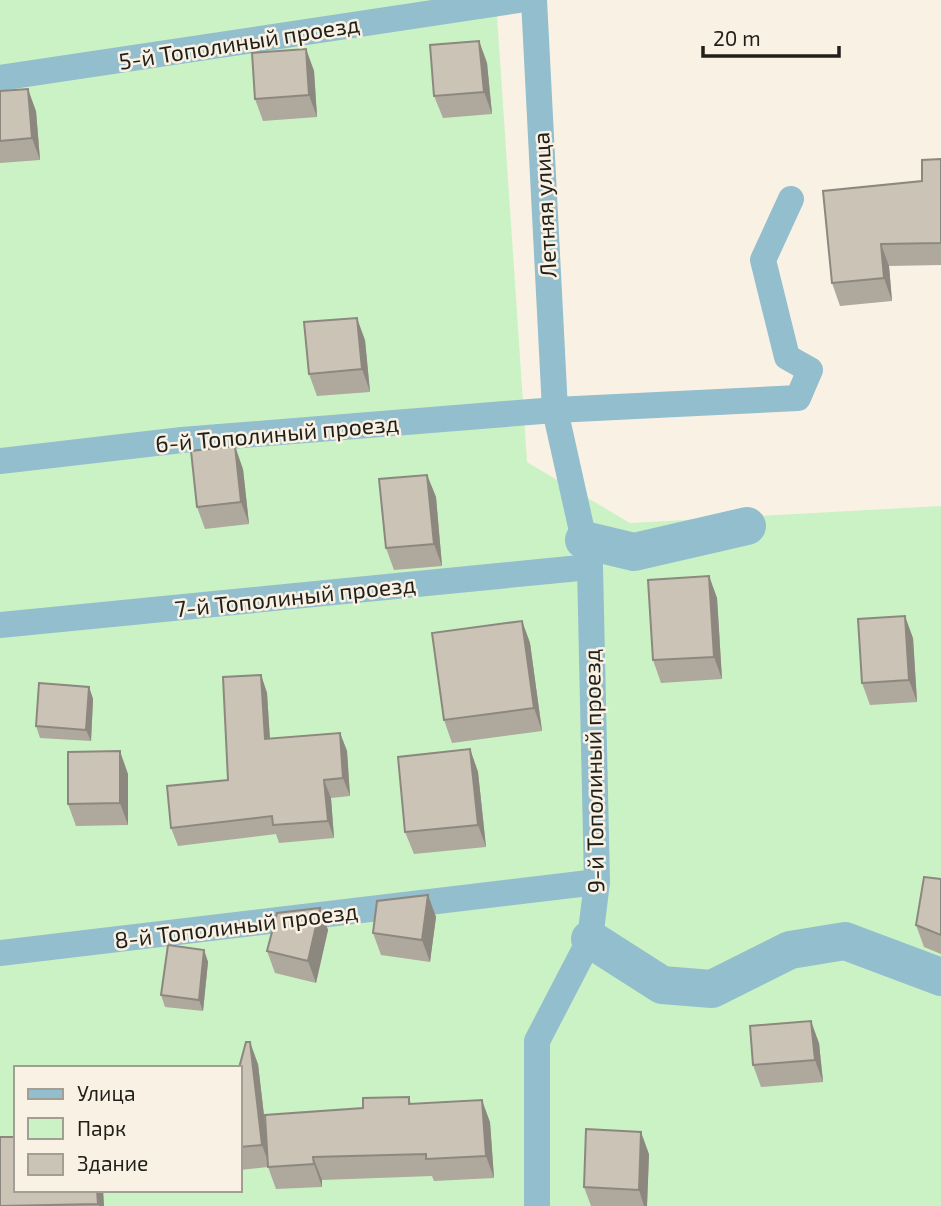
<svg xmlns="http://www.w3.org/2000/svg" width="941" height="1206" viewBox="0 0 941 1206" font-family="'Exo 2',sans-serif">
<style>
.green{fill:#cbf2c5;fill-rule:evenodd}
.lines{fill:none;stroke-linecap:round;stroke-linejoin:round}
.service{stroke:#93becd;stroke-width:26}
.minor{stroke:#93becd;stroke-width:38}
.wall{fill:#aea89d}
.shaded-wall{fill:#8d887f}
.building{fill:#cac3b6;stroke:#8d887f;stroke-width:2}
.labels{text-anchor:middle;dominant-baseline:central;stroke-width:5;stroke-linejoin:round;paint-order:stroke}
.street-label{font-size:23px;fill:#211f1a;stroke:#f9f2e4}
</style>
<rect width="100%" height="100%" fill="#f9f2e4"/>
<path class="green" d="M0 0H496L527 462 630 523 941 506V1206H0ZM16 1068H240V1190H16Z"/>
<g class="lines">
<g class="service">
<polyline points="534,0 555,410 590,567 597,882 590,939 537,1041 537,1206"/>
<polyline points="0,78 519,0"/>
<polyline points="0,461 182,440 555,410 798,398 810,370 787,357 763,260 791,199"/>
<polyline points="0,625 590,567"/>
<polyline points="0,953 597,882"/>
</g>
<g class="minor">
<polyline points="584,540 634,552 747,526"/>
<polyline points="590,939 662,985 712,989 790,950 845,941 941,977"/>
</g>
</g>
<g class="wall">
<polygon points="479,41 487,63 492,114 443,118 434,96"/>
<polygon points="306,49 314,71 317,117 263,121 255,99"/>
<polygon points="0,91 36,111 40,160 0,163"/>
<polygon points="941,159 941,265 889,266 892,301 840,306 832,283"/>
<polygon points="365,340 370,392 317,396 309,374"/>
<polygon points="243,469 249,524 205,529 197,507"/>
<polygon points="427,475 436,497 442,566 394,570 386,548"/>
<polygon points="709,576 717,598 722,679 661,683 653,660"/>
<polygon points="522,621 530,643 542,731 452,743 444,720"/>
<polygon points="913,638 917,702 870,705 862,683"/>
<polygon points="261,675 267,693 270,739 340,733 347,751 350,796 331,798 334,838 279,843 276,834 178,846 171,828 228,780"/>
<polygon points="89,687 93,699 91,741 40,738 36,726"/>
<polygon points="470,749 478,772 486,847 414,854 405,832"/>
<polygon points="128,774 128,825 76,826 68,804"/>
<polygon points="941,879 941,954 924,947 916,925"/>
<polygon points="428,895 436,917 430,962 381,955 373,933"/>
<polygon points="320,908 328,930 316,983 275,973 267,951"/>
<polygon points="204,950 208,962 203,1011 165,1007 161,995"/>
<polygon points="819,1043 823,1082 761,1087 753,1065"/>
<polygon points="258,1064 266,1132 409,1097 411,1104 490,1122 494,1178 434,1181 432,1176 322,1180 322,1187 276,1189 268,1167 240,1170 240,1068"/>
<polygon points="649,1154 647,1206 591,1206 584,1187"/>
<polygon points="16,1190 103,1190 104,1206 0,1206"/>
</g>
<g class="shaded-wall">
<polygon points="479,41 487,63 492,114 484,92"/>
<polygon points="306,49 314,71 317,117 309,95"/>
<polygon points="28,89 36,111 40,160 32,138"/>
<polygon points="881,244 889,266 892,301 884,278"/>
<polygon points="357,318 365,340 370,392 362,369"/>
<polygon points="235,446 243,469 249,524 241,502"/>
<polygon points="427,475 436,497 442,566 434,544"/>
<polygon points="709,576 717,598 722,679 714,657"/>
<polygon points="905,616 913,638 917,702 909,680"/>
<polygon points="522,621 530,643 542,731 534,708"/>
<polygon points="261,675 267,693 271,757 265,739"/>
<polygon points="89,687 93,699 91,741 86,730"/>
<polygon points="340,733 347,751 350,796 343,778"/>
<polygon points="470,749 478,772 486,847 478,825"/>
<polygon points="120,751 128,774 128,825 120,803"/>
<polygon points="324,780 331,798 334,838 328,821"/>
<polygon points="428,895 436,917 430,962 422,940"/>
<polygon points="320,908 328,930 316,983 308,961"/>
<polygon points="204,950 208,962 203,1011 199,1000"/>
<polygon points="811,1021 819,1043 823,1082 815,1060"/>
<polygon points="250,1042 258,1064 270,1167 262,1145"/>
<polygon points="482,1100 490,1122 494,1178 486,1156"/>
<polygon points="641,1132 649,1154 647,1206 644,1206 639,1190"/>
<polygon points="313,1157 322,1180 322,1187 314,1164"/>
<polygon points="97,1190 103,1190 104,1206 99,1206"/>
</g>
<g class="building">
<polygon points="479,41 484,92 434,96 430,45"/>
<polygon points="306,49 309,95 255,99 252,53"/>
<polygon points="28,89 32,138 0,141 0,91"/>
<polygon points="941,159 941,243 881,244 884,278 832,283 823,191 922,181 922,160"/>
<polygon points="357,318 362,369 309,374 304,322"/>
<polygon points="235,446 241,502 197,507 191,451"/>
<polygon points="427,475 434,544 386,548 379,479"/>
<polygon points="709,576 714,657 653,660 648,580"/>
<polygon points="905,616 909,680 862,683 858,619"/>
<polygon points="522,621 534,708 444,720 432,633"/>
<polygon points="261,675 265,739 340,733 343,778 324,780 328,821 273,825 272,816 171,828 167,786 228,780 223,677"/>
<polygon points="39,683 89,687 86,730 36,726"/>
<polygon points="470,749 478,825 405,832 398,757"/>
<polygon points="120,751 120,803 68,804 68,752"/>
<polygon points="924,877 941,879 941,935 916,925"/>
<polygon points="428,895 422,940 373,933 377,901"/>
<polygon points="320,908 308,961 267,951 277,913"/>
<polygon points="168,945 204,950 199,1000 161,995"/>
<polygon points="811,1021 815,1060 753,1065 750,1026"/>
<polygon points="246,1042 250,1042 262,1145 240,1147 239,1068"/>
<polygon points="409,1097 409,1104 482,1100 486,1156 426,1159 426,1154 313,1157 314,1164 268,1167 265,1115 363,1108 363,1098"/>
<polygon points="586,1129 641,1132 639,1190 584,1187"/>
<polygon points="0,1137 16,1137 16,1190 97,1190 98,1204 0,1206"/>
</g>
<g class="labels">
<g class="street-label">
<text transform="translate(239 42) rotate(-9)">5-й Тополиный проезд</text>
<text transform="translate(544 205) rotate(-93)">Летняя улица</text>
<text transform="translate(277 433) rotate(-5)">6-й Тополиный проезд</text>
<text transform="translate(295 596) rotate(-6)">7-й Тополиный проезд</text>
<text transform="translate(593 771) rotate(-91)">9-й Тополиный проезд</text>
<text transform="translate(236 925) rotate(-7)">8-й Тополиный проезд</text>
</g>
</g>
<rect x="14" y="1066" width="228" height="126" fill="#f9f2e4" stroke="#a39e93" stroke-width="2"/>
<rect x="28" y="1089" width="35" height="10" fill="#93becd" stroke="#a39e93" stroke-width="2"/>
<text x="77" y="1101" font-size="21" fill="#211f1a">Улица</text>
<rect x="28" y="1118" width="35" height="21" fill="#cbf2c5" stroke="#a39e93" stroke-width="2"/>
<text x="77" y="1136" font-size="21" fill="#211f1a">Парк</text>
<rect x="28" y="1154" width="35" height="21" fill="#cac3b6" stroke="#a39e93" stroke-width="2"/>
<text x="77" y="1171" font-size="21" fill="#211f1a">Здание</text>
<path d="M703 46v10h136v-10" fill="none" stroke="#211f1a" stroke-width="3.5"/>
<text x="713" y="46" font-size="21" fill="#211f1a" stroke="#f9f2e4" stroke-width="5" paint-order="stroke">20 m</text>
</svg>
